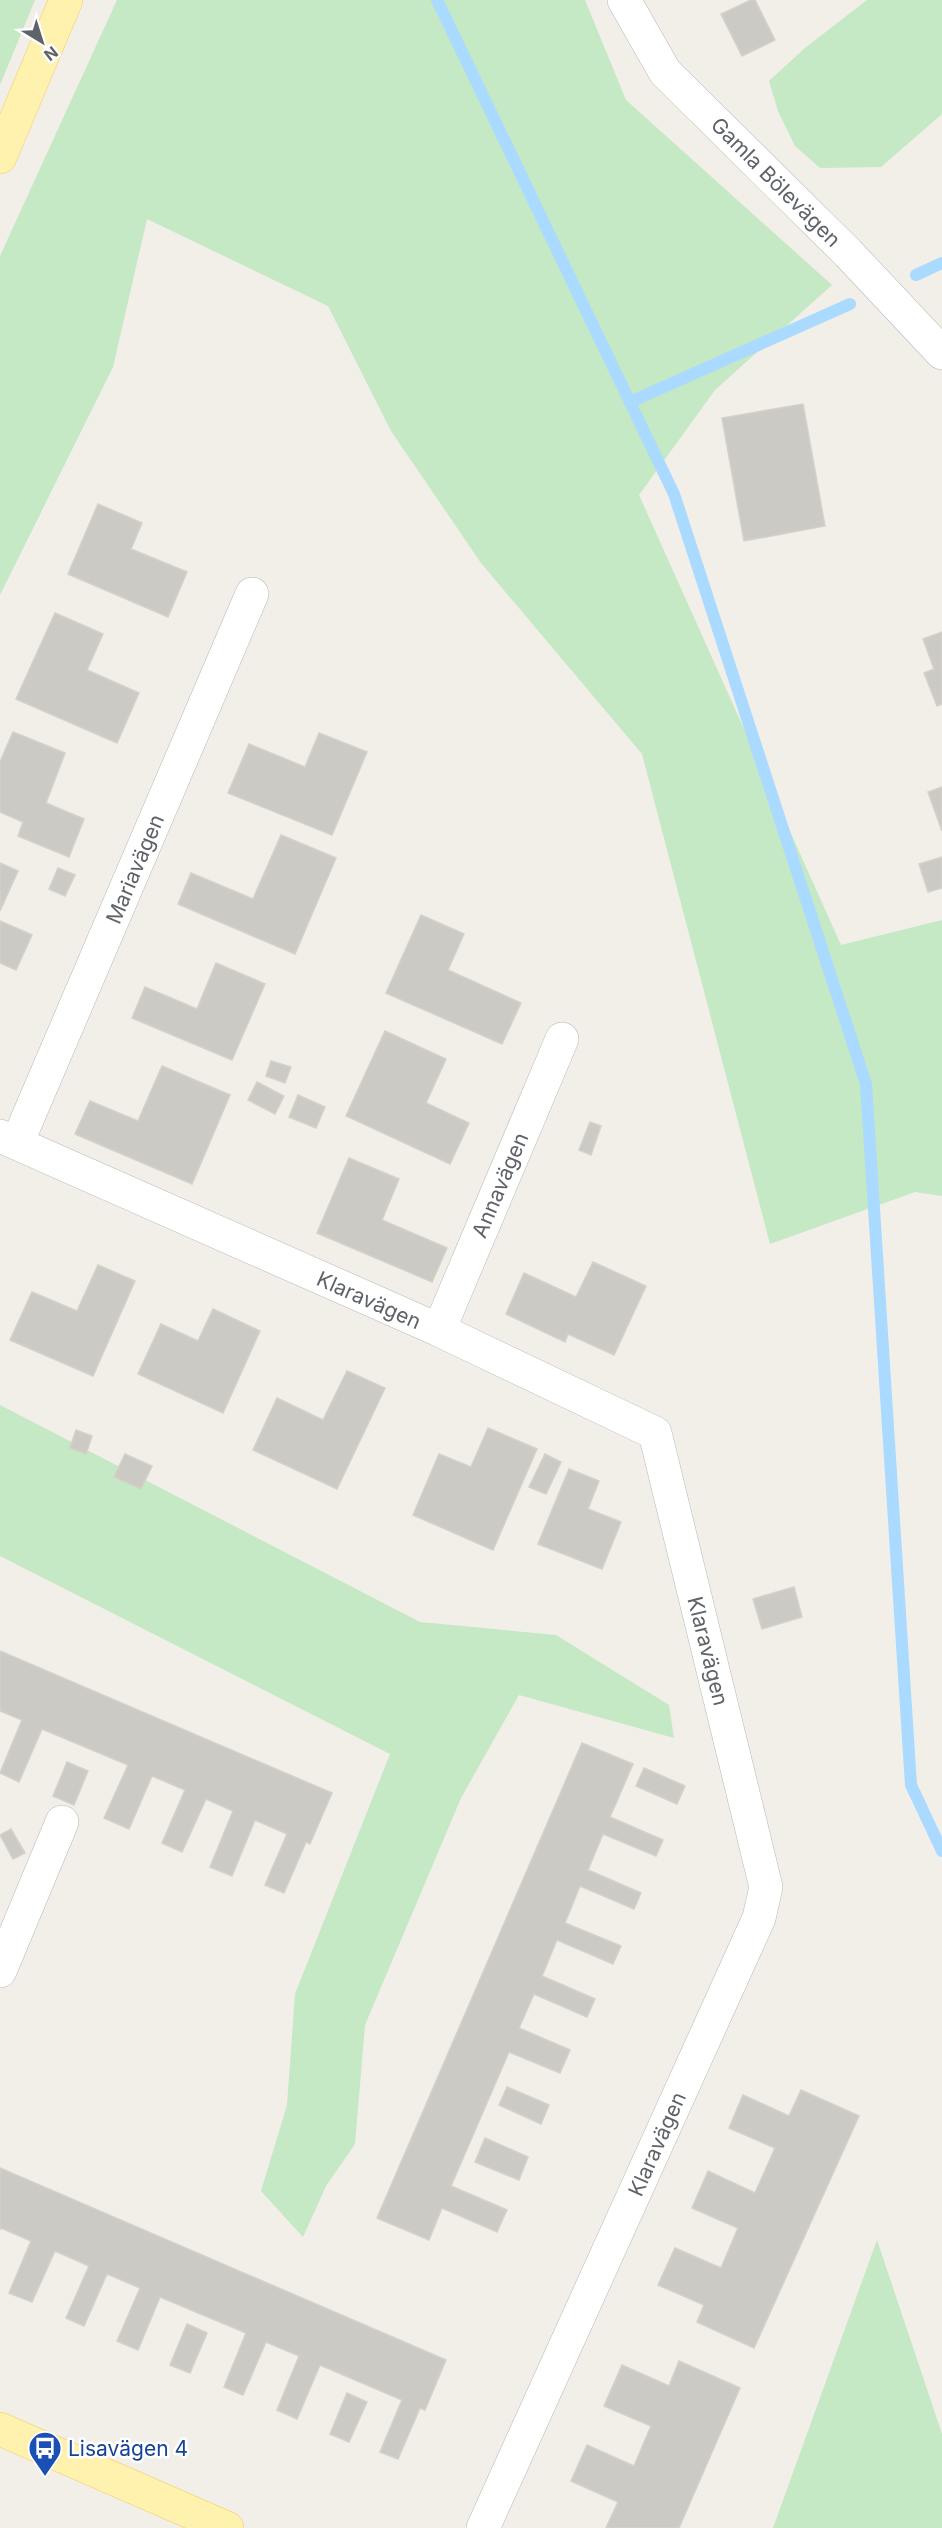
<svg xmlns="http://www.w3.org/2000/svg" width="942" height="2528" viewBox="0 0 942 2528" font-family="Inter,sans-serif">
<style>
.green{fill:#c5e8c5}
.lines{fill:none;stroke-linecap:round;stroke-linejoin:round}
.stream{stroke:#aadaff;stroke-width:12}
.building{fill:#cccac5;stroke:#d6d1c6;stroke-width:1.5}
.minor-casing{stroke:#b5b8bc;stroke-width:34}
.major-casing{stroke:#f2c960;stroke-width:34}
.minor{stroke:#fff;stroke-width:33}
.major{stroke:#fff2af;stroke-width:33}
.labels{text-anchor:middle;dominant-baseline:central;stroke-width:5;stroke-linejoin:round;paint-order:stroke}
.street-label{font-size:21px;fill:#5f6368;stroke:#fff}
.transit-label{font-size:21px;fill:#164399;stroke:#fff;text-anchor:start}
</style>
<rect width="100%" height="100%" fill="#f1efe8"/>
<g class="green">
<polygon points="0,0 35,0 0,85"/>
<polygon points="117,0 585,0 626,100 832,285 715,390 639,495 841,945 942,920 942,1196 915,1192 770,1244 642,754 481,563 391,431 328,306 147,219 113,367 0,595 0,256"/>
<polygon points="867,0 942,0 942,114 881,167 820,168 795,146 778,111 769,81 805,48"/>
<polygon points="0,1405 420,1622 556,1635 669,1705 674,1738 519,1695 461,1798 365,2025 355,2144 326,2186 303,2237 261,2191 287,2105 295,1994 390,1754 0,1556"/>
<polygon points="877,2240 942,2434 942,2528 773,2528"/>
</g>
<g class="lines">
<g class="stream">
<polyline points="437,0 674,494 866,1084 911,1785 942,1851"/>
<polyline points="916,275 942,263"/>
<polyline points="630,402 850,304"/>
</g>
</g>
<g class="building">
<polygon points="751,0 755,0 775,40 742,56 721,14"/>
<polygon points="803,404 825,526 744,541 722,418"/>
<polygon points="98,504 142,523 131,549 187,572 168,617 68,574"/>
<polygon points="55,613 103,634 87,670 139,693 117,743 16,699"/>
<polygon points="942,632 942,704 937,706 924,673 934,669 923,639"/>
<polygon points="13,732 65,753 46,803 84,819 69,857 18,836 23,822 0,812 0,762"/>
<polygon points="319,733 367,752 332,835 228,793 249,744 305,767"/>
<polygon points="942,787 942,831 928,792"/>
<polygon points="281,835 336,858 295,954 178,904 191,873 253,899"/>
<polygon points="942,857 942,888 928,892 919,864"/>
<polygon points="0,863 18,871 0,911"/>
<polygon points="58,868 75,875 65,896 49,889"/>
<polygon points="421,915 464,934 448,970 521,1003 502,1044 386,993"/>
<polygon points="0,921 32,935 16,970 0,963"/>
<polygon points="216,963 265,984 232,1060 132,1018 145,987 197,1009"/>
<polygon points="385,1031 446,1059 426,1103 469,1123 450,1164 346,1116"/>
<polygon points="271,1061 291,1067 285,1083 266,1076"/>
<polygon points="162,1066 230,1095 192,1184 75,1134 90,1101 138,1121"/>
<polygon points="257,1082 284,1096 275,1114 248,1100"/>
<polygon points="298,1095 325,1107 316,1128 289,1117"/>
<polygon points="590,1122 601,1126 591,1155 579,1150"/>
<polygon points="349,1158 399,1179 382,1220 447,1248 432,1282 317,1233"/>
<polygon points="593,1262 646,1286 614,1355 568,1334 565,1342 506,1314 524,1273 576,1297"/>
<polygon points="98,1265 135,1281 93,1376 10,1340 32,1292 77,1311"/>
<polygon points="213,1309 260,1331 223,1413 138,1374 161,1324 198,1341"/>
<polygon points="347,1371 385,1388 337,1489 253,1450 277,1398 323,1420"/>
<polygon points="488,1428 537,1449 493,1550 413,1515 439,1454 471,1467"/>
<polygon points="76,1430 92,1436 86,1454 70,1448"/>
<polygon points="125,1454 152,1466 141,1489 114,1477"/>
<polygon points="545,1454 561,1462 546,1494 529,1487"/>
<polygon points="569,1469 599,1481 588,1509 621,1522 602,1569 538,1544"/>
<polygon points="794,1587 802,1617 762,1629 753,1599"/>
<polygon points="0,1651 332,1793 310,1844 306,1842 284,1893 265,1885 287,1834 255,1820 232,1876 210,1867 233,1811 206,1799 182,1852 162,1843 185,1790 152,1776 129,1829 104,1818 128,1765 42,1729 19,1782 0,1773 22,1720 0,1711"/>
<polygon points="582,1743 633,1764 610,1817 663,1840 656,1856 603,1834 588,1870 641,1893 634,1909 580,1886 565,1923 621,1946 613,1964 557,1940 542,1976 595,1999 587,2017 534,1994 519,2028 570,2050 560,2073 509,2052 451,2186 507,2210 497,2232 442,2208 429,2240 377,2218"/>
<polygon points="67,1762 88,1771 74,1805 53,1796"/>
<polygon points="644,1768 685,1786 677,1804 636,1786"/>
<polygon points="11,1829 25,1853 13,1859 0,1835"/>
<polygon points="507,2087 549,2105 541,2124 499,2105"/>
<polygon points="801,2090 859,2116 754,2348 697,2322 704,2305 658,2285 675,2248 721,2268 738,2228 692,2208 708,2171 755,2193 775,2148 729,2128 743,2095 789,2116"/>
<polygon points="485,2138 528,2157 519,2180 475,2162"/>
<polygon points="0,2168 446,2360 425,2410 420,2408 398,2459 380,2452 402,2400 320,2365 297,2419 277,2410 299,2356 266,2342 243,2395 224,2387 246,2333 160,2297 138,2350 117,2341 140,2288 107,2274 84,2326 66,2318 89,2266 55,2251 32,2302 9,2293 31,2241 1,2228 0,2230"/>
<polygon points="187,2324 207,2333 190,2373 170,2365"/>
<polygon points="679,2361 740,2388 679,2528 606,2528 618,2502 571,2481 587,2445 634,2466 651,2426 604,2406 622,2365 669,2386"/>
<polygon points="347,2393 367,2402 349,2442 330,2434"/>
</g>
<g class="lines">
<defs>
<g id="minor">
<polyline points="624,0 665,72 848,253 942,353"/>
<polyline points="0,1136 439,1330 655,1433 766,1887 759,1918 483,2528"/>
<polyline points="17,1143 252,594"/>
<polyline points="439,1330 562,1039"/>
<polyline points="0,1971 62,1822"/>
</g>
<g id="major">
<polyline points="0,157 66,0"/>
<polyline points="0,2429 227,2528"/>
</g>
</defs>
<use href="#minor" class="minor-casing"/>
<use href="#major" class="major-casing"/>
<use href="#minor" class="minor"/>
<use href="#major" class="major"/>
</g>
<defs>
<symbol id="bus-pin" viewBox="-11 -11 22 30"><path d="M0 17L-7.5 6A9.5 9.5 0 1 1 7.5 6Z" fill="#1a4fb4" stroke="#fff"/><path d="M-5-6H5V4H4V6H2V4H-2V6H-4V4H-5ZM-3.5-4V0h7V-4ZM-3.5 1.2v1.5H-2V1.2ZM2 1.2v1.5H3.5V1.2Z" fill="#fff"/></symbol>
</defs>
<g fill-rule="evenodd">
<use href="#bus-pin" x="26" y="2429" width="38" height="52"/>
</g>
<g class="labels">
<g class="street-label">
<text transform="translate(776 182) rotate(45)">Gamla Bölevägen</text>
<text transform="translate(135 869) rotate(-67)">Mariavägen</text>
<text transform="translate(500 1185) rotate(-67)">Annavägen</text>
<text transform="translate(369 1300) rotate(24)">Klaravägen</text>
<text transform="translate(708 1651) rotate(76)">Klaravägen</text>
<text transform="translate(657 2144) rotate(-66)">Klaravägen</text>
</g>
<g class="transit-label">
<text x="68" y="2448">Lisavägen 4</text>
</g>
</g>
<g transform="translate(42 42) rotate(142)" stroke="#ffffff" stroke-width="4.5" paint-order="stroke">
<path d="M0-4.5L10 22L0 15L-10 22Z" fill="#5f6368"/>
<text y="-9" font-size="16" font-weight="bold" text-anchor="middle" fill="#5f6368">N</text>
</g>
</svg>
